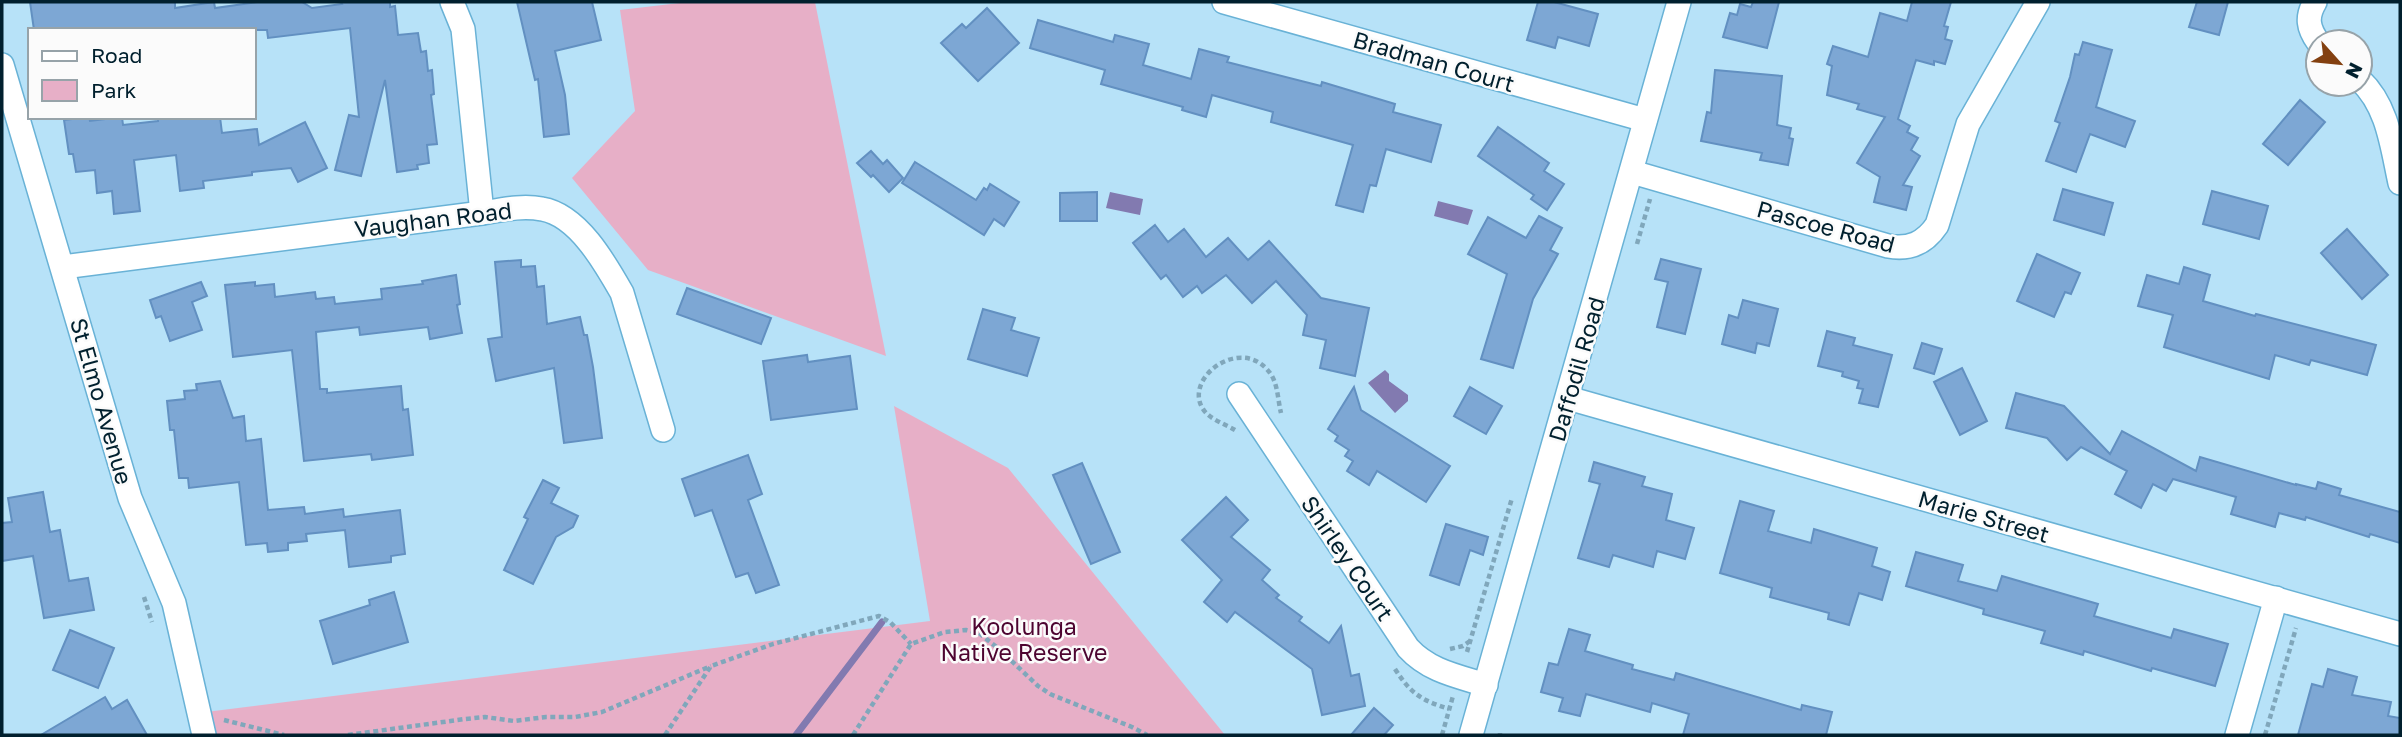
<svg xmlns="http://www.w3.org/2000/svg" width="2402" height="737" viewBox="0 0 2402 737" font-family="'Golos Text',sans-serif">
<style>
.green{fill:#e7afc7}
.water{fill:#827ab0}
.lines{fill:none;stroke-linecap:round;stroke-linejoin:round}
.stream{stroke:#827ab0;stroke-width:7}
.building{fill:#7da7d4;stroke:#6290c1;stroke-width:2}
.street-casing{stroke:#69b2d6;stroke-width:26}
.path{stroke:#80a7bb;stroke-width:4.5;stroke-dasharray:5 3.5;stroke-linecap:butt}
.street{stroke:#fff;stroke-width:23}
.labels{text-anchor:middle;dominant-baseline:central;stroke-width:5;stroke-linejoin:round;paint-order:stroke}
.street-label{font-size:23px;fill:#01202e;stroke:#fbfbfb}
.park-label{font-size:23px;fill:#4d0430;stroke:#fbfbfb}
</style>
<rect width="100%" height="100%" fill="#b7e2f8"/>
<g class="green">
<polygon points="688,2 815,2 886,356 648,270 572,178 635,111 620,10"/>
<polygon points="894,406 1008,468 1225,735 204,735 198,713 930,621"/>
</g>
<g class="water">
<polygon points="1110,192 1143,199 1140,215 1106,208"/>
<polygon points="1438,201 1473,210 1468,225 1434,216"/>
<polygon points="1385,370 1389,374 1389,381 1408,395 1408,401 1395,413 1368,383"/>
</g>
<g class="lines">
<polyline class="stream" points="796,735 882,622"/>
</g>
<g class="building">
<polygon points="30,2 175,2 175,8 214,2 215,8 257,2 302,2 312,8 342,4 341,2 390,2 390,7 395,6 398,35 418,33 421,52 426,51 428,71 432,70 434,94 431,95 437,144 427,145 429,163 417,165 418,169 397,172 385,80 361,176 335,170 349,115 359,117 350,28 268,38 267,30 34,30"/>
<polygon points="517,2 592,2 601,40 555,51 565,95 569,134 544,137 538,79 535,80"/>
<polygon points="1538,2 1554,2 1598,14 1589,46 1558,37 1555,48 1527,40"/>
<polygon points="1753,2 1779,2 1767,48 1723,37 1730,13 1737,15 1740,4 1751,7"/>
<polygon points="1912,2 1951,2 1944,26 1948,27 1945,39 1952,41 1945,64 1934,61 1934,65 1916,60 1898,119 1910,126 1907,132 1918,138 1911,150 1920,156 1903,185 1912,187 1906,210 1874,202 1880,177 1857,163 1885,117 1857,109 1859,104 1827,95 1832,66 1827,64 1833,46 1868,57 1880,13 1907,21"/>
<polygon points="2197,2 2228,2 2219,35 2189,27"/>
<polygon points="987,8 1019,43 978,81 941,43 962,24 966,28"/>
<polygon points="1038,20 1113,42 1115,35 1149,44 1143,65 1191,79 1199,49 1229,57 1227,62 1321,86 1322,82 1395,104 1393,112 1441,125 1431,162 1386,149 1376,186 1370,185 1363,212 1336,205 1353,145 1271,122 1273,112 1212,95 1206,117 1182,110 1183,107 1101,84 1105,70 1030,48"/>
<polygon points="2083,42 2112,50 2096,107 2135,121 2125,147 2090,134 2076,172 2046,161 2060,123 2055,121 2070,77 2075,54 2079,55"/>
<polygon points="1715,70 1782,76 1777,125 1791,128 1789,138 1793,139 1788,165 1760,160 1762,153 1701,141 1707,112 1711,113"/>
<polygon points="2300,100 2325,122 2288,165 2263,144"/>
<polygon points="89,117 90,121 122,117 123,125 158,121 158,117 220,117 222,133 257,129 259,145 305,122 327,168 298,182 291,168 252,172 252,175 203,181 204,188 180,191 176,155 134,160 140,211 114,214 112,191 97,193 95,170 76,172 73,154 69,154 64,120"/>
<polygon points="1498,127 1549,163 1544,171 1564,184 1547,210 1531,199 1534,195 1478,156"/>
<polygon points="871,151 883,164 887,160 903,178 889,192 873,175 871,177 857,163"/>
<polygon points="915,162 976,200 984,188 987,190 990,184 1019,202 1004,226 994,219 984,235 902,183"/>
<polygon points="2063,189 2113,203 2104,235 2054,220"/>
<polygon points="2212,191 2268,206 2259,239 2203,224"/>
<polygon points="1097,192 1097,221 1060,221 1060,193"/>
<polygon points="1539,216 1562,228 1550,250 1558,254 1533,299 1513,368 1481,359 1507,274 1468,254 1488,217 1526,238"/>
<polygon points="1155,225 1168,242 1184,229 1206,257 1228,238 1248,260 1269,241 1321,298 1369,308 1355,376 1320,368 1326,340 1303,335 1307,315 1276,281 1252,303 1226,275 1202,293 1197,286 1183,297 1166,275 1161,279 1133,243"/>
<polygon points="2347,229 2388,275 2362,299 2321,253"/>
<polygon points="2037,254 2080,273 2071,294 2065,292 2054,317 2017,301"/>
<polygon points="1661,259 1701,269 1685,334 1657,327 1668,282 1655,279"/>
<polygon points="521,260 521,267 535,266 537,287 544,286 547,324 580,317 584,335 587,335 593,367 602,438 564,443 554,368 496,381 488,339 502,337 495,262"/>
<polygon points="2184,267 2210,275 2203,301 2255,316 2256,314 2376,345 2367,375 2311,360 2309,365 2275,355 2269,379 2164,347 2173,315 2138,306 2147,275 2179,284"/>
<polygon points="456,275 460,304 457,305 462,333 430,339 428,327 360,335 359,327 316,332 320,389 327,389 327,393 401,386 403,410 408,409 413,455 372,460 371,454 304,461 292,350 233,357 225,285 255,282 255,286 274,284 275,297 315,292 316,299 334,297 335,304 382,299 381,289 423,284 422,281"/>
<polygon points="201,282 207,296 192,302 202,330 170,341 161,316 156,318 150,300"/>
<polygon points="687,288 771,318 761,344 677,314"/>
<polygon points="1743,300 1778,309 1769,346 1757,343 1755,353 1722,344 1729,315 1738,318"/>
<polygon points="983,309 1015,318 1011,330 1039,338 1027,376 968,359"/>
<polygon points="1827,331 1855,338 1853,345 1892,355 1878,407 1859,403 1863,389 1857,388 1859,381 1842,376 1843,372 1818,366"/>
<polygon points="1922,343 1942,349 1934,374 1914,368"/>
<polygon points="807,355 808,362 850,356 857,409 771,420 763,361"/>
<polygon points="1962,368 1987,421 1960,435 1934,382"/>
<polygon points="220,381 233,418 244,416 246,441 261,439 268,510 304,507 305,514 343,509 344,517 400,510 405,554 391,556 391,562 349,567 345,530 306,534 307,541 288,543 288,550 268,552 267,543 246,545 239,482 189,488 188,478 179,478 174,430 170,430 167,401 185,399 184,391 197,390 196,384"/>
<polygon points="1354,387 1361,410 1450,466 1426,502 1377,471 1369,485 1347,471 1353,461 1345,456 1349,450 1335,441 1338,436 1328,429"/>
<polygon points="1470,387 1502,406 1486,434 1454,416"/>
<polygon points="2016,393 2064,406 2110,454 2122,431 2196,471 2200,457 2296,485 2296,484 2316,489 2318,482 2341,489 2339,495 2400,512 2400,543 2370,534 2369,537 2306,517 2305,520 2279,513 2275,527 2231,514 2236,497 2173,479 2166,491 2153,484 2141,508 2115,494 2127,471 2081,447 2067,460 2047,438 2006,428"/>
<polygon points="748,455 762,494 748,500 779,585 756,593 748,573 736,577 712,510 695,516 682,479"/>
<polygon points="1594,462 1645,477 1642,486 1672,494 1666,520 1694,528 1685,559 1657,551 1653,567 1613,555 1609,567 1578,558 1600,484 1589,481"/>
<polygon points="1082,463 1120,552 1091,564 1053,475"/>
<polygon points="543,480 559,488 551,503 578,516 573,527 556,537 533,584 504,570 528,519 524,517"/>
<polygon points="43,492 50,532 60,530 69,581 88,578 94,610 44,618 33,556 2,561 2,523 12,522 8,498"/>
<polygon points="1226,497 1248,520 1231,537 1270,570 1262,580 1279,595 1276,598 1302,617 1299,621 1329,643 1341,626 1351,676 1359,674 1365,706 1322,715 1312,669 1235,612 1227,622 1204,602 1222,580 1182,540"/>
<polygon points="1740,501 1774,511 1768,531 1811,543 1814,529 1877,548 1872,566 1890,572 1882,600 1859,593 1849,625 1828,619 1829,613 1770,597 1772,588 1720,573"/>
<polygon points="1446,524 1488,537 1483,555 1470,550 1459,585 1430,575"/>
<polygon points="1916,552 1963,565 1958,581 1997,591 2002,576 2098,604 2094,616 2171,638 2174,629 2228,644 2215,686 2152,668 2151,671 2084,651 2083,655 2041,643 2045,631 1983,614 1984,609 1906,586"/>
<polygon points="394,592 408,642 333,664 320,621 370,605 369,600"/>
<polygon points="1569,629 1590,635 1585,651 1633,665 1632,669 1674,680 1676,673 1801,710 1802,705 1832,712 1826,735 1683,735 1689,714 1652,703 1650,712 1586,694 1580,716 1559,711 1563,698 1541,692 1549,663 1558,665"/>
<polygon points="70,630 114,648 98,688 53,670"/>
<polygon points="2328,669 2357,677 2352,695 2391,702 2388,716 2400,718 2400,735 2298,735 2312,684 2323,687"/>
<polygon points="105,697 112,709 127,700 147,735 41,735"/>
<polygon points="1374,708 1393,725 1384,735 1351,735"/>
</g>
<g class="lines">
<defs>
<g id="street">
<polyline points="452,2 463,29 482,213"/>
<polyline points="1224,2 1645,120"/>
<path d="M2315 2C2306 17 2308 28 2318 42"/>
<polyline points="2,65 130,498 174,603 204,735"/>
<path d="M2360 80C2388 106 2392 147 2400 183"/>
<path d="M1632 172 1888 246C1909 250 1925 243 1937 225L1968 124 2038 2"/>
<path d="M63 267 482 213C501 210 522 205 542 209 578 215 605 263 622 293L663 430"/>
<path d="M1239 394 1408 648C1429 671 1457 676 1486 685"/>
<polyline points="1568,398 2400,634"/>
<polyline points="1471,735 1679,2"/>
<polyline points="2237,735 2276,598"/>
</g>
</defs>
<use href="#street" class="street-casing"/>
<g class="path">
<polyline points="1637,244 1650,199"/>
<path d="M1235 430C1225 424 1209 419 1203 409 1182 377 1245 332 1272 376 1278 387 1278 401 1281 413"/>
<polyline points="144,597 152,622"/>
<polyline points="1450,649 1463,646 1470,641"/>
<polyline points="1467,652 1512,498"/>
<path d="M1395 669C1411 694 1421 700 1449 709"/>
<polyline points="224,720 284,735"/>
<polyline points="348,735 465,719 485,717 514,721 546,717 575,717 602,712 711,666"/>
<polyline points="665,735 711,666 773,644 879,616 890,622 911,644"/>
<polyline points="853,735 911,644 945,632 966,630 979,633 999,649 1038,686 1050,694 1132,727 1147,735"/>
<polyline points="1442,735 1453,696"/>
<polyline points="1500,735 1500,733"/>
<polyline points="2265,735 2296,628"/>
</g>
<use href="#street" class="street"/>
</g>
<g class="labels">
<g class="street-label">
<text transform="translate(1434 61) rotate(16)">Bradman Court</text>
<text transform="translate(433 219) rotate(-7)">Vaughan Road</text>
<text transform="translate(1826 226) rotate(15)">Pascoe Road</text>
<text transform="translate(1576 369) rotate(-74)">Daffodil Road</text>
<text transform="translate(102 401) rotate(74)">St Elmo Avenue</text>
<text transform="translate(1984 516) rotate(16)">Marie Street</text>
<text transform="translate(1348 558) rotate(56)">Shirley Court</text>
</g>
<g class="park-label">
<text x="1024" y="626">Koolunga<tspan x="1024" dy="26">Native Reserve</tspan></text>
</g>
</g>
<rect width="2402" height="737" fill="none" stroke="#01202e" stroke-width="7"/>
<rect x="28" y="28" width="228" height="91" fill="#fbfbfb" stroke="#97a3a9" stroke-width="2"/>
<rect x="42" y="51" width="35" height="10" fill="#ffffff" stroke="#97a3a9" stroke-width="2"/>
<text x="91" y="63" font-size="21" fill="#01202e">Road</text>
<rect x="42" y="80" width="35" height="21" fill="#e7afc7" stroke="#97a3a9" stroke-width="2"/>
<text x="91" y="98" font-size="21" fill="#01202e">Park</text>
<g transform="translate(2339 63) rotate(117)"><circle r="33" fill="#fbfbfb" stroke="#97a3a9" stroke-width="2"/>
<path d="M0-5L12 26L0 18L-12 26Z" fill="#834010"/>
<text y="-10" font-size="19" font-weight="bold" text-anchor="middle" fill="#01202e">N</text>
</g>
</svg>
